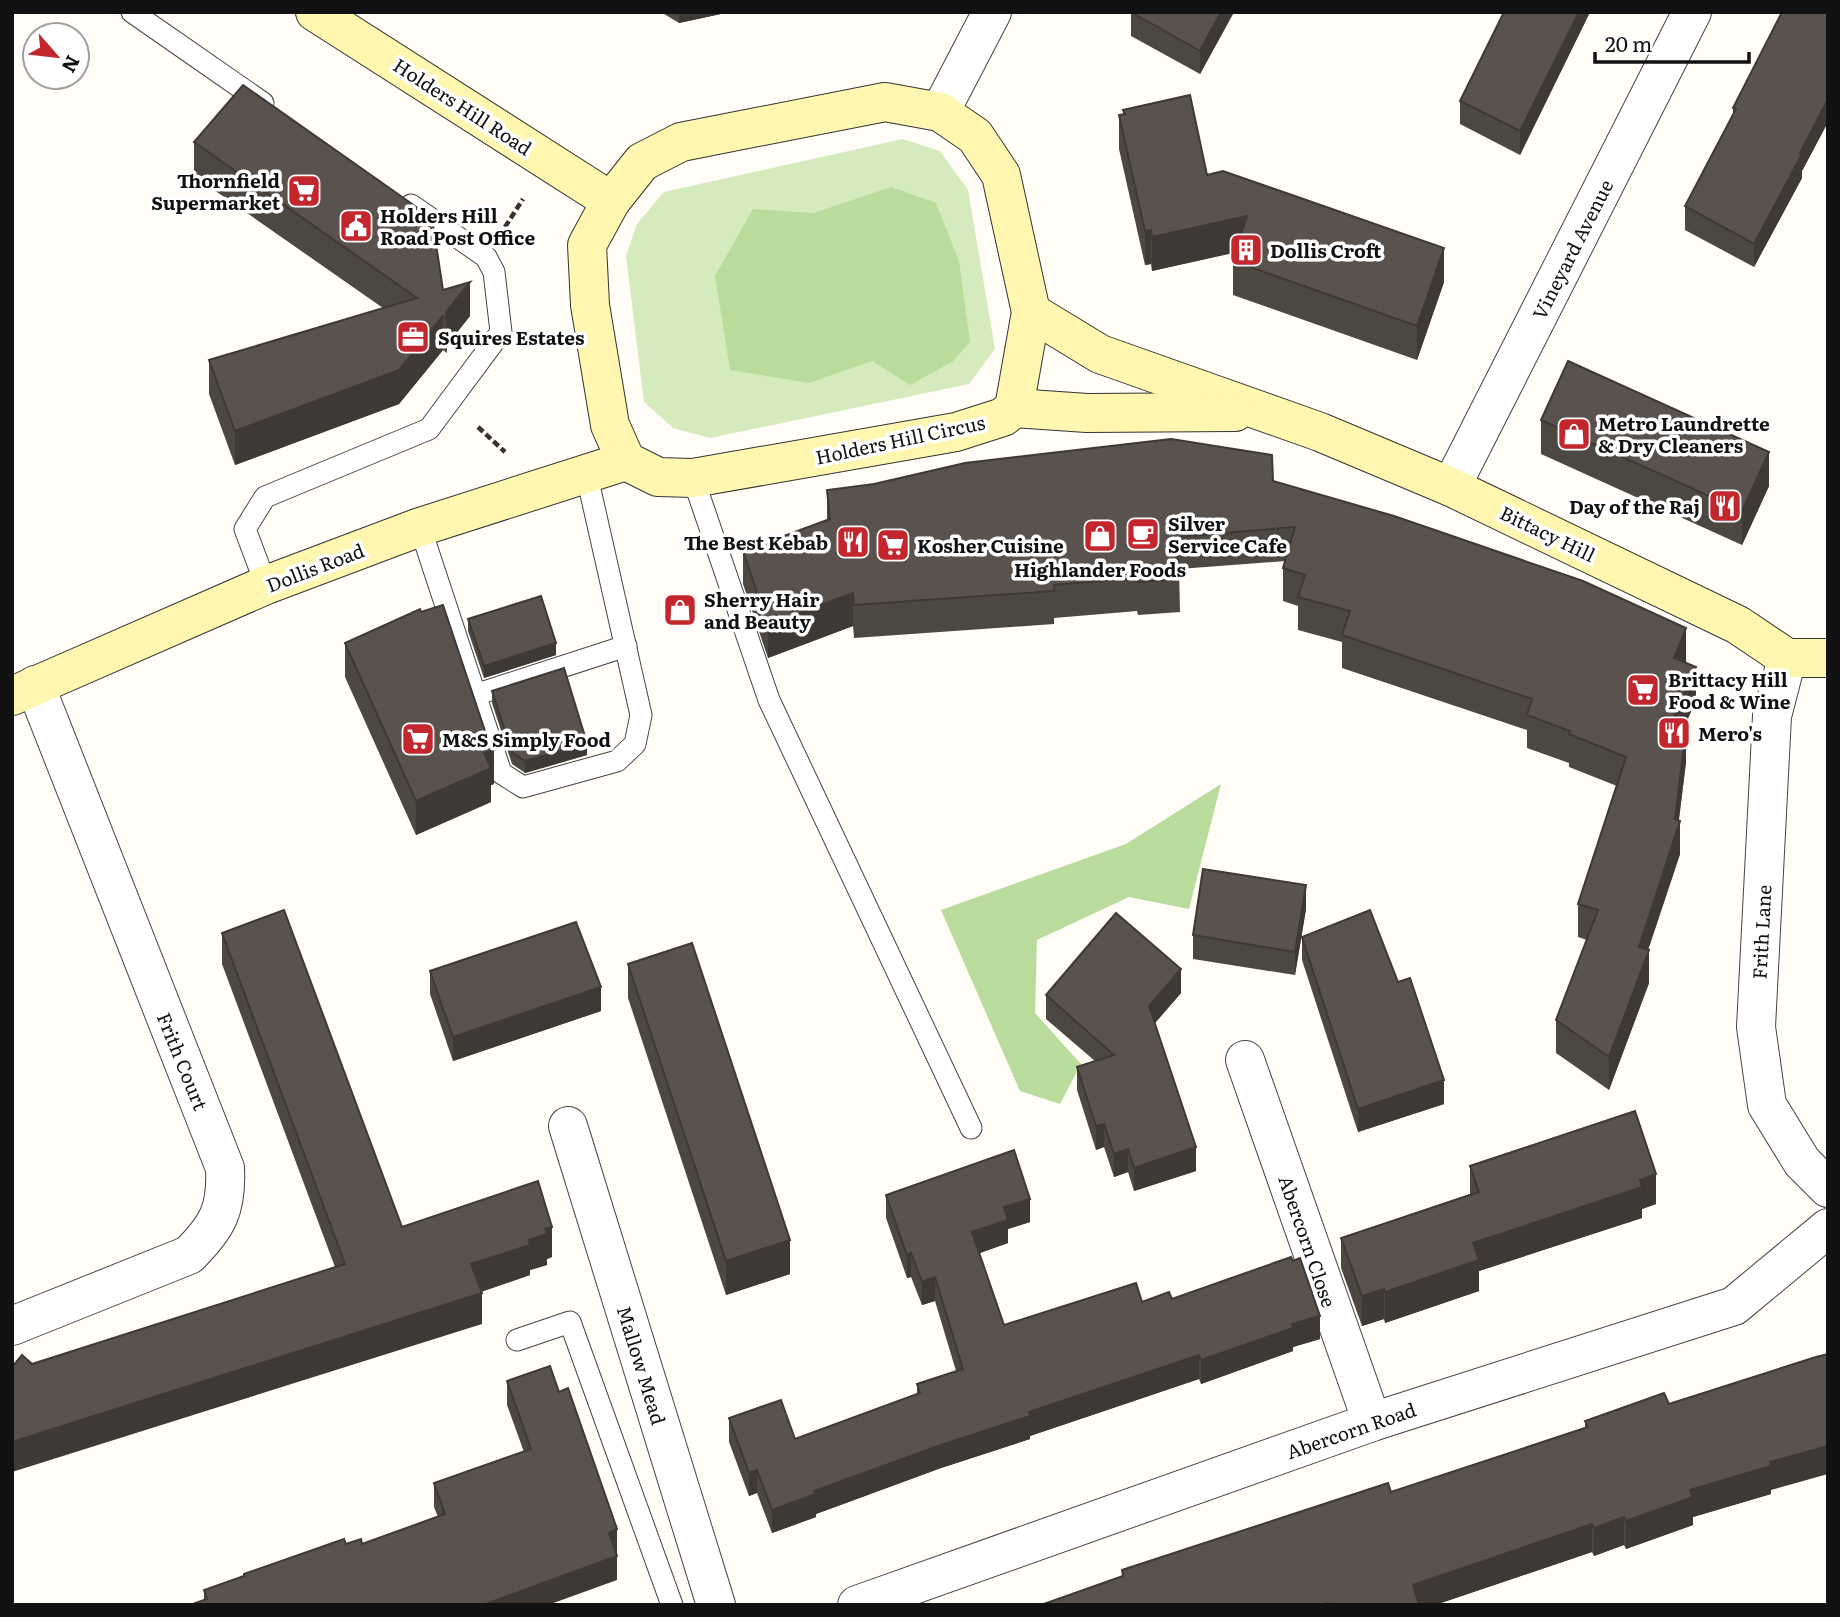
<svg xmlns="http://www.w3.org/2000/svg" width="1840" height="1617" viewBox="0 0 1840 1617" font-family="Literata,serif">
<style>
.green{fill:#d5ebbd}
.forest{fill:#b9dc9c}
.lines{fill:none;stroke-linecap:round;stroke-linejoin:round}
.service-casing{stroke:#444;stroke-width:23}
.minor-casing{stroke:#444;stroke-width:40}
.tertiary-casing{stroke:#444;stroke-width:40}
.secondary-casing{stroke:#333;stroke-width:40}
.path{stroke:#333;stroke-width:4.5;stroke-dasharray:7 3.5;stroke-linecap:butt}
.service{stroke:#fff;stroke-width:21}
.minor{stroke:#fff;stroke-width:38}
.tertiary{stroke:#fff;stroke-width:38}
.secondary{stroke:#fff6b0;stroke-width:38}
.wall{fill:#4d4742}
.shaded-wall{fill:#3f3936}
.building{fill:#5a524d;stroke:#3f3936;stroke-width:2}
.labels{text-anchor:middle;dominant-baseline:central;stroke-width:7;stroke-linejoin:round;paint-order:stroke}
.street-label{font-size:19px;fill:#111;stroke:#fff}
.poi-label{font-size:19px;font-weight:bold;fill:#111;stroke:#fff;text-anchor:start}
</style>
<rect width="100%" height="100%" fill="#fffdf5"/>
<polygon class="green" points="903,139 940,151 968,190 995,349 969,384 710,438 673,428 644,402 626,256 637,224 664,192"/>
<g class="forest">
<polygon points="891,187 936,203 959,261 970,342 952,362 910,385 872,361 809,383 730,370 715,276 753,209 814,213"/>
<polygon points="1221,784 1189,909 1129,897 1037,940 1035,1013 1081,1064 1060,1104 1020,1091 941,910 1126,844"/>
</g>
<g class="lines">
<defs>
<g id="service">
<polyline points="132,12 263,103"/>
<polyline points="693,478 769,700 971,1128"/>
<polyline points="420,527 501,773 523,787 617,761 635,744 641,715 586,472"/>
<polyline points="266,585 245,529 265,497 429,429 501,332 494,272 486,257 411,205"/>
<polyline points="475,695 626,646"/>
<polyline points="517,1340 570,1322 672,1605"/>
</g>
<g id="minor">
<polyline points="1451,487 1692,12"/>
<polyline points="1245,1060 1372,1422"/>
<polyline points="568,1126 716,1605"/>
<path d="M12 1326 189 1255C218 1226 227 1209 225 1168L35 685"/>
<polyline points="857,1605 1372,1422 1734,1306 1828,1228"/>
</g>
<g id="tertiary">
<polyline points="940,112 992,12"/>
<polyline points="1787,658 1772,716 1756,1027 1767,1105 1802,1162 1828,1188"/>
</g>
<g id="secondary">
<polyline points="315,12 611,201"/>
<polygon points="885,102 940,112 975,136 1001,175 1031,312 1014,408 1003,417 956,432 693,478 658,477 626,461 610,425 590,305 587,245 611,201 642,162 681,142"/>
<polyline points="1031,312 1100,354 1320,432 1451,487 1738,625 1787,658 1828,658"/>
<polyline points="1014,408 1087,413 1235,412"/>
<polyline points="12,696 266,585 420,527 626,461"/>
</g>
</defs>
<use href="#service" class="service-casing"/>
<use href="#minor" class="minor-casing"/>
<use href="#tertiary" class="tertiary-casing"/>
<use href="#secondary" class="secondary-casing"/>
<g class="path">
<polyline points="505,227 523,199"/>
<polyline points="478,427 505,452"/>
</g>
<use href="#service" class="service"/>
<use href="#minor" class="minor"/>
<use href="#tertiary" class="tertiary"/>
<use href="#secondary" class="secondary"/>
</g>
<g class="wall">
<polygon points="661,12 730,12 679,23"/>
<polygon points="1234,12 1200,74 1131,36 1131,13"/>
<polygon points="1504,12 1590,12 1520,155 1460,124 1460,101"/>
<polygon points="1828,12 1828,122 1802,171 1802,178 1754,267 1685,230 1685,206 1733,115 1733,108"/>
<polygon points="1123,110 1207,175 1444,282 1417,360 1233,295 1233,261 1235,252 1152,271 1151,264 1145,265 1119,149 1119,115 1123,115"/>
<polygon points="194,142 443,290 470,316 447,345 447,353 443,350 399,404 235,465 209,394 209,360 383,308 194,176"/>
<polygon points="1541,420 1769,486 1742,545 1541,454"/>
<polygon points="1273,481 1686,661 1696,700 1684,728 1686,762 1679,820 1680,854 1648,950 1649,983 1609,1090 1556,1053 1556,1020 1587,940 1578,937 1578,904 1617,786 1569,767 1569,763 1527,748 1527,730 1342,668 1342,642 1298,630 1298,606 1283,601 1283,568 1285,561 1179,569 1180,612 1138,615 1137,611 1054,618 1054,624 854,638 853,626 768,658 743,584 743,551 827,520 827,490"/>
<polygon points="468,619 556,655 484,678 468,631"/>
<polygon points="345,643 494,784 491,785 491,802 416,835 345,677"/>
<polygon points="492,691 587,755 525,773 512,764 492,703"/>
<polygon points="1306,909 1295,975 1193,959 1193,935"/>
<polygon points="222,933 402,1227 552,1257 547,1259 547,1265 530,1270 530,1275 481,1292 482,1324 32,1364 335,1267 222,964"/>
<polygon points="1302,937 1398,982 1444,1104 1358,1132 1302,960"/>
<polygon points="628,964 790,1274 726,1295 628,998"/>
<polygon points="430,971 601,1011 453,1061 430,994"/>
<polygon points="1181,993 1155,1023 1196,1171 1134,1191 1128,1172 1114,1177 1104,1147 1096,1150 1077,1090 1077,1067 1095,1061 1046,1019 1046,995"/>
<polygon points="1470,1166 1656,1204 1642,1209 1642,1218 1479,1271 1479,1291 1385,1323 1384,1319 1362,1326 1341,1268 1341,1238 1470,1194"/>
<polygon points="886,1195 1030,1222 1008,1229 1008,1243 979,1253 1004,1325 1142,1302 1172,1299 1320,1339 1293,1347 1293,1351 1201,1384 1199,1379 1030,1436 1030,1439 941,1468 816,1514 816,1517 772,1533 757,1493 749,1496 729,1442 729,1418 795,1439 917,1394 917,1384 956,1371 935,1301 922,1305 911,1277 907,1278 886,1218"/>
<polygon points="507,1381 617,1553 616,1553 617,1580 204,1600 204,1590 362,1544 438,1517 434,1507 434,1483 524,1452 507,1405"/>
<polygon points="1669,1404 1771,1490 1771,1494 1693,1517 1693,1525 1626,1549 1624,1545 1594,1556 1592,1552 1435,1605 1041,1605 1122,1576 1122,1570 1391,1492 1585,1428 1585,1421"/>
</g>
<g class="shaded-wall">
<polygon points="679,12 730,12 679,23"/>
<polygon points="1221,12 1234,12 1200,74 1200,51"/>
<polygon points="1579,12 1590,12 1520,155 1520,131"/>
<polygon points="1828,99 1828,122 1802,171 1802,178 1754,267 1754,244"/>
<polygon points="1247,216 1247,250 1152,271 1152,237"/>
<polygon points="1151,230 1151,264 1145,265 1145,231"/>
<polygon points="1444,248 1444,282 1417,360 1417,326"/>
<polygon points="470,282 470,316 447,345 446,312"/>
<polygon points="443,316 443,350 399,404 235,465 235,431"/>
<polygon points="1769,452 1769,486 1742,545 1742,511"/>
<polygon points="853,593 853,626 768,658 768,625"/>
<polygon points="1686,628 1686,661 1674,691 1674,658"/>
<polygon points="556,643 556,655 484,678 484,666"/>
<polygon points="1696,667 1696,700 1671,756 1671,723"/>
<polygon points="1686,729 1686,762 1678,825 1680,821 1680,854 1643,965 1649,950 1649,983 1609,1090 1609,1057 1639,947 1675,819"/>
<polygon points="587,743 587,755 525,773 525,761"/>
<polygon points="494,750 494,784 491,785 491,802 416,835 416,801 484,753"/>
<polygon points="1306,885 1306,909 1295,975 1295,952"/>
<polygon points="1181,969 1181,993 1149,1030 1149,1006"/>
<polygon points="601,987 601,1011 453,1061 453,1037"/>
<polygon points="1444,1080 1444,1104 1358,1132 1358,1109"/>
<polygon points="1104,1124 1104,1147 1096,1150 1096,1126"/>
<polygon points="1196,1147 1196,1171 1134,1191 1134,1168"/>
<polygon points="1128,1149 1128,1172 1114,1177 1114,1154"/>
<polygon points="1656,1174 1656,1204 1642,1209 1642,1218 1479,1271 1479,1291 1385,1323 1385,1292 1473,1243"/>
<polygon points="1030,1199 1030,1222 1008,1229 1008,1243 972,1256 972,1232 1004,1207"/>
<polygon points="552,1227 552,1257 547,1259 547,1265 530,1270 530,1275 471,1295 471,1264 529,1240 545,1229"/>
<polygon points="790,1240 790,1274 726,1295 726,1261"/>
<polygon points="911,1253 911,1277 907,1278 907,1255"/>
<polygon points="935,1277 935,1301 922,1305 922,1282"/>
<polygon points="1384,1289 1384,1319 1362,1326 1362,1296"/>
<polygon points="482,1293 482,1324 12,1472 12,1442"/>
<polygon points="1320,1316 1320,1339 1293,1347 1293,1351 1201,1384 1201,1360 1292,1324"/>
<polygon points="1199,1355 1199,1379 1030,1436 1030,1439 941,1468 816,1514 816,1517 772,1533 772,1510 814,1491 1029,1412"/>
<polygon points="1828,1446 1828,1474 1771,1490 1771,1494 1693,1517 1693,1525 1626,1549 1626,1521 1690,1490 1770,1462"/>
<polygon points="757,1470 757,1493 749,1496 749,1473"/>
<polygon points="1624,1517 1624,1545 1594,1556 1594,1528"/>
<polygon points="1592,1524 1592,1552 1435,1605 1413,1605 1413,1585"/>
<polygon points="617,1529 617,1553 609,1556 609,1533"/>
<polygon points="617,1556 617,1580 548,1605 483,1605"/>
</g>
<g class="building">
<polygon points="1131,12 1221,12 1200,51"/>
<polygon points="1504,12 1579,12 1520,131 1460,101"/>
<polygon points="1782,12 1828,12 1828,99 1800,153 1802,154 1754,244 1685,206 1736,109 1733,108"/>
<polygon points="243,85 432,218 443,290 470,282 446,312 447,319 443,316 399,370 235,431 209,360 417,298 194,142"/>
<polygon points="1190,95 1207,175 1223,171 1444,248 1417,326 1233,261 1247,216 1152,237 1151,230 1145,231 1119,115 1125,114 1123,110"/>
<polygon points="1568,361 1769,452 1742,511 1541,420"/>
<polygon points="1171,439 1272,455 1273,481 1394,516 1583,581 1686,628 1674,658 1696,667 1671,723 1686,729 1675,819 1680,821 1639,947 1649,950 1609,1057 1556,1020 1598,910 1578,904 1626,757 1569,734 1570,731 1527,715 1532,699 1342,635 1350,611 1298,597 1305,575 1283,568 1295,527 1176,537 1180,579 1138,582 1137,578 1054,585 1054,591 854,605 853,593 768,625 743,551 830,519 827,490 874,484 965,463"/>
<polygon points="541,596 556,643 484,666 468,619"/>
<polygon points="443,605 489,743 494,750 484,753 491,768 416,801 345,643 420,609 421,612"/>
<polygon points="564,668 587,743 525,761 512,752 492,691"/>
<polygon points="1203,869 1306,885 1295,952 1193,935"/>
<polygon points="284,910 402,1227 538,1181 552,1227 545,1229 547,1234 529,1240 530,1245 471,1264 482,1293 12,1442 12,1367 22,1355 32,1364 345,1264 222,933"/>
<polygon points="1370,910 1398,982 1410,978 1444,1080 1358,1109 1302,937"/>
<polygon points="1116,913 1181,969 1149,1006 1196,1147 1134,1168 1128,1149 1114,1154 1104,1124 1096,1126 1077,1067 1114,1055 1046,995"/>
<polygon points="576,922 601,987 453,1037 430,971"/>
<polygon points="692,943 790,1240 726,1261 628,964"/>
<polygon points="1635,1111 1656,1174 1640,1180 1642,1187 1473,1243 1479,1260 1385,1292 1384,1289 1362,1296 1341,1238 1479,1192 1470,1166"/>
<polygon points="1014,1150 1030,1199 1004,1207 1008,1220 972,1232 1004,1325 1136,1283 1142,1302 1169,1292 1172,1299 1291,1257 1293,1261 1300,1258 1320,1316 1292,1324 1293,1328 1201,1360 1199,1355 1029,1412 1030,1416 941,1445 814,1491 816,1494 772,1510 757,1470 749,1473 729,1418 781,1400 795,1439 920,1393 917,1384 963,1369 935,1277 922,1282 911,1253 907,1255 886,1195"/>
<polygon points="1828,1354 1828,1446 1770,1462 1771,1466 1690,1490 1693,1497 1626,1521 1624,1517 1594,1528 1592,1524 1413,1585 1419,1605 1328,1605 1328,1603 1321,1605 1041,1605 1123,1576 1122,1570 1388,1483 1391,1492 1588,1427 1585,1421 1664,1393 1669,1404 1816,1357"/>
<polygon points="550,1366 559,1392 568,1388 617,1529 609,1533 617,1556 483,1605 190,1605 207,1599 204,1590 244,1576 244,1574 344,1539 346,1544 361,1539 362,1544 445,1514 434,1483 531,1449 507,1381"/>
</g>
<defs>
<symbol id="supermarket-square" viewBox="-11 -11 22 22"><rect x="-9" y="-9" width="18" height="18" rx="4" fill="#c4262e" stroke="#fff"/><path d="M-6-5.5h2.5l.6 2H6L4.5 2H-2.5L-4.4-4H-6ZM-1.5 3.2a1.3 1.3 0 1 0 .1 0ZM3 3.2a1.3 1.3 0 1 0 .1 0Z" fill="#fff"/></symbol>
<symbol id="civic-square" viewBox="-11 -11 22 22"><rect x="-9" y="-9" width="18" height="18" rx="4" fill="#c4262e" stroke="#fff"/><path d="M-.6-6.5H3V-4.5H.6V-3L4-1V1h2V6H-6V1h2V-1L-.6-3ZM-1.2 2.5V6h2.4V2.5Z" fill="#fff"/></symbol>
<symbol id="building-square" viewBox="-11 -11 22 22"><rect x="-9" y="-9" width="18" height="18" rx="4" fill="#c4262e" stroke="#fff"/><path d="M-4-6H4V6H1V3H-1V6H-4ZM-2.5-4.3h1.7v1.8h-1.7ZM.8-4.3h1.7v1.8H.8ZM-2.5-1h1.7V.8h-1.7ZM.8-1h1.7V.8H.8Z" fill="#fff"/></symbol>
<symbol id="office-square" viewBox="-11 -11 22 22"><rect x="-9" y="-9" width="18" height="18" rx="4" fill="#c4262e" stroke="#fff"/><path d="M-6-3h4V-5.5h4V-3h4V5H-6ZM-1-4.5V-3h2v-1.5ZM-6 0V1H6V0Z" fill="#fff"/></symbol>
<symbol id="shop-square" viewBox="-11 -11 22 22"><rect x="-9" y="-9" width="18" height="18" rx="4" fill="#c4262e" stroke="#fff"/><path d="M-5-2.5h2.3a2.7 3.5 0 0 1 5.4 0H5L5.5 6h-11ZM-1.5-2.5h3a1.5 2.3 0 0 0-3 0Z" fill="#fff"/></symbol>
<symbol id="restaurant-square" viewBox="-11 -11 22 22"><rect x="-9" y="-9" width="18" height="18" rx="4" fill="#c4262e" stroke="#fff"/><path d="M-5-6h1v4h1v-4h1v4h1v-4h1v5L-1.5 .5V6h-2V.5L-5-1ZM5-6V6H3V1.5H1.5Q1.5-4 5-6Z" fill="#fff"/></symbol>
<symbol id="cafe-square" viewBox="-11 -11 22 22"><rect x="-9" y="-9" width="18" height="18" rx="4" fill="#c4262e" stroke="#fff"/><path d="M-5.5-4.5H6V0H3Q3 3.5 0 3.5H-2.5Q-5.5 3.5-5.5 0ZM3-3.2v2h1.7v-2ZM-6 4.5H4V6H-6Z" fill="#fff"/></symbol>
</defs>
<g fill-rule="evenodd">
<use href="#supermarket-square" x="285" y="172" width="38" height="38"/>
<use href="#civic-square" x="337" y="207" width="38" height="38"/>
<use href="#building-square" x="1227" y="231" width="38" height="38"/>
<use href="#office-square" x="394" y="318" width="38" height="38"/>
<use href="#shop-square" x="1555" y="415" width="38" height="38"/>
<use href="#restaurant-square" x="1706" y="487" width="38" height="38"/>
<use href="#cafe-square" x="1124" y="515" width="38" height="38"/>
<use href="#shop-square" x="1081" y="517" width="38" height="38"/>
<use href="#restaurant-square" x="834" y="523" width="38" height="38"/>
<use href="#supermarket-square" x="874" y="526" width="38" height="38"/>
<use href="#shop-square" x="661" y="591" width="38" height="38"/>
<use href="#supermarket-square" x="1624" y="671" width="38" height="38"/>
<use href="#restaurant-square" x="1655" y="714" width="38" height="38"/>
<use href="#supermarket-square" x="399" y="720" width="38" height="38"/>
</g>
<g class="labels">
<g class="street-label">
<text transform="translate(463 106) rotate(33)">Holders Hill Road</text>
<text transform="translate(1572 249) rotate(-63)">Vineyard Avenue</text>
<text transform="translate(900 439) rotate(-12)">Holders Hill Circus</text>
<text transform="translate(1548 533) rotate(26)">Bittacy Hill</text>
<text transform="translate(315 567) rotate(-21)">Dollis Road</text>
<text transform="translate(1761 932) rotate(-87)">Frith Lane</text>
<text transform="translate(183 1061) rotate(68)">Frith Court</text>
<text transform="translate(1308 1241) rotate(71)">Abercorn Close</text>
<text transform="translate(642 1365) rotate(73)">Mallow Mead</text>
<text transform="translate(1351 1430) rotate(-19)">Abercorn Road</text>
</g>
<g class="poi-label">
<text x="280" y="180" text-anchor="end">Thornfield<tspan x="280" dy="22">Supermarket</tspan></text>
<text x="380" y="215">Holders Hill<tspan x="380" dy="22">Road Post Office</tspan></text>
<text x="1270" y="250">Dollis Croft</text>
<text x="438" y="337">Squires Estates</text>
<text x="1598" y="423">Metro Laundrette<tspan x="1598" dy="22">&amp; Dry Cleaners</tspan></text>
<text x="1700" y="506" text-anchor="end">Day of the Raj</text>
<text x="1168" y="523">Silver<tspan x="1168" dy="22">Service Cafe</tspan></text>
<text x="828" y="542" text-anchor="end">The Best Kebab</text>
<text x="917" y="545">Kosher Cuisine</text>
<text x="1100" y="569" text-anchor="middle">Highlander Foods</text>
<text x="704" y="599">Sherry Hair<tspan x="704" dy="22">and Beauty</tspan></text>
<text x="1668" y="679">Brittacy Hill<tspan x="1668" dy="22">Food &amp; Wine</tspan></text>
<text x="1698" y="733">Mero's</text>
<text x="442" y="739">M&amp;S Simply Food</text>
</g>
</g>
<rect width="1840" height="1617" fill="none" stroke="#111111" stroke-width="28"/>
<g transform="translate(56 56) rotate(118)"><circle r="33" fill="#ffffff" stroke="#a0a0a0" stroke-width="2"/>
<path d="M0-5L12 26L0 18L-12 26Z" fill="#c4262e"/>
<text y="-10" font-size="19" font-weight="bold" text-anchor="middle" fill="#111111">N</text>
</g>
<path d="M1595 52v10h154v-10" fill="none" stroke="#111111" stroke-width="3.5"/>
<text x="1605" y="52" font-size="21" fill="#111111" stroke="#ffffff" stroke-width="5" paint-order="stroke">20 m</text>
</svg>
